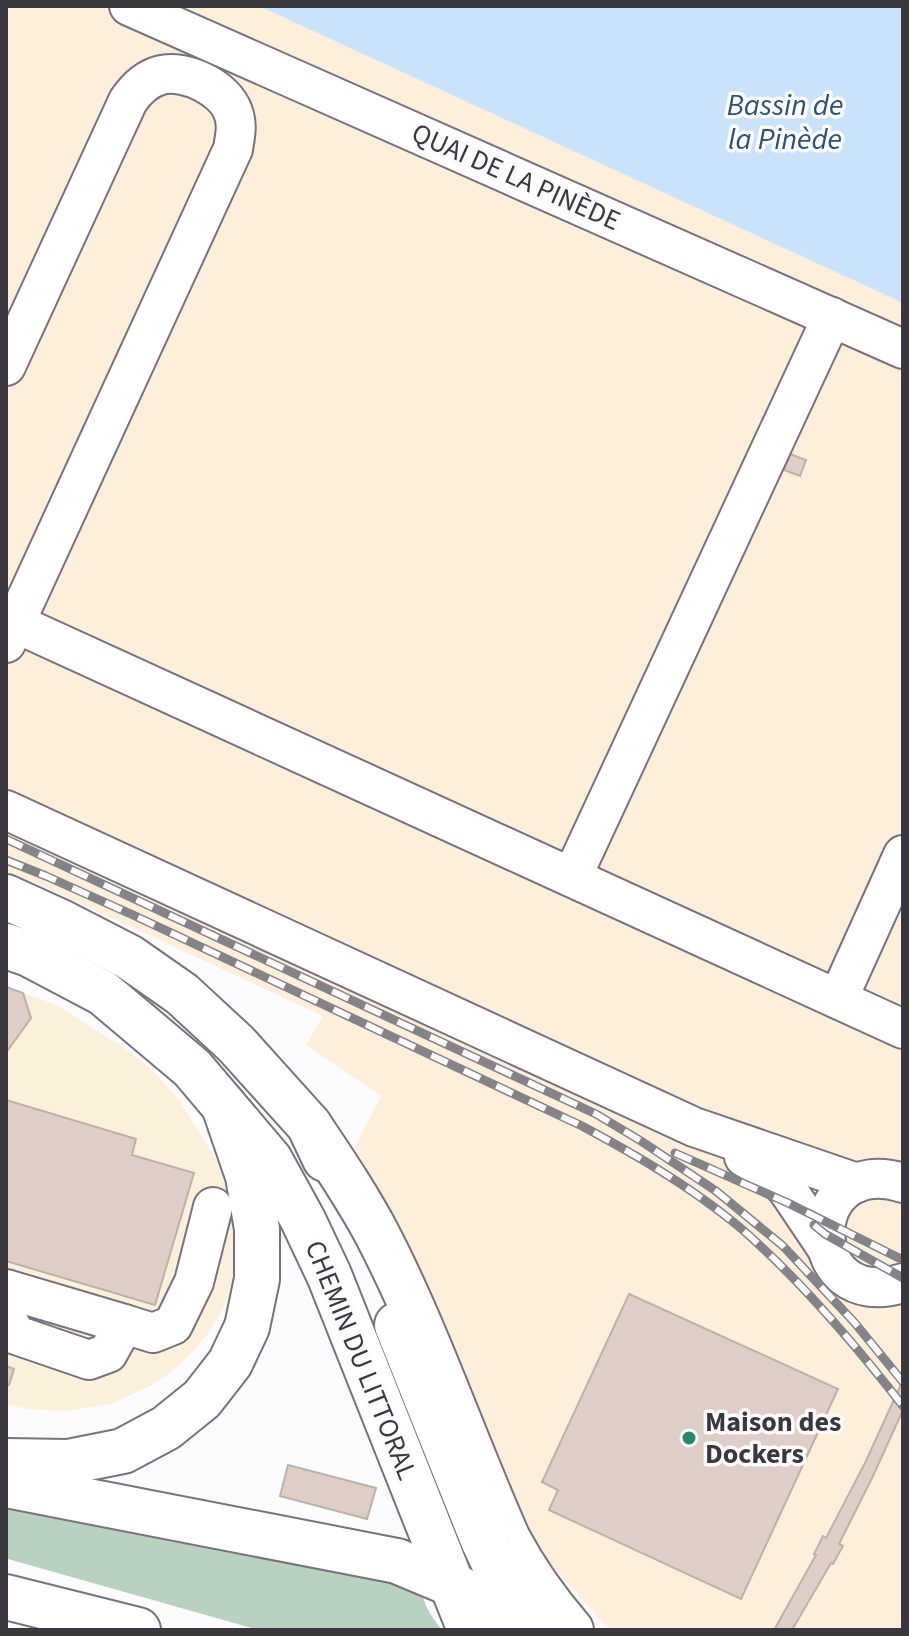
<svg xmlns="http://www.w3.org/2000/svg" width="909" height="1636" viewBox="0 0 909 1636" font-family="'Source Sans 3',sans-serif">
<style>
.commercial{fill:#fbf0db}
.industrial{fill:#fdefdc}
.green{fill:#bad1bf}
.water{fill:#cbe3fa}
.building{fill:#decfc6;stroke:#beafa7;stroke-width:2}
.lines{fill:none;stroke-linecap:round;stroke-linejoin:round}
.minor-casing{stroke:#76727e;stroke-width:42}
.major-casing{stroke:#76727e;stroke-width:48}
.highway-casing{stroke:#76727e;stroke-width:48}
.minor{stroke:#fff;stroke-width:38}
.major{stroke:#fff;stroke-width:44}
.highway{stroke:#fff;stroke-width:44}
.rail-casing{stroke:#848388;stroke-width:9}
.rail{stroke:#fcfbfe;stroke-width:6;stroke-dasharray:18;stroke-linecap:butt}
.poi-dot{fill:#258a65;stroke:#fcfbfe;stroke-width:3}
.labels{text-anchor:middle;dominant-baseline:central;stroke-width:7;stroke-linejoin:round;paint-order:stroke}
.street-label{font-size:28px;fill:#3a383e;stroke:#fcfbfe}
.poi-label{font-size:28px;font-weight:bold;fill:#3a383e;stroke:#fcfbfe;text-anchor:start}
.water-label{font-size:30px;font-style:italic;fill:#2b5173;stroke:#fcfbfe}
</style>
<rect width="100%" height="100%" fill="#fcfbfe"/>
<polygon class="commercial" points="6,987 57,1005 129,1051 155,1073 179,1100 222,1169 229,1185 238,1250 233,1279 223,1309 206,1336 180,1365 154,1384 112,1404 68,1411 27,1409 6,1404"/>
<polygon class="industrial" points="6,6 259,6 903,303 903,1630 611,1630 605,1625 522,1532 403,1238 355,1147 381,1096 306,1045 323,1016 45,887 6,872"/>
<path class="green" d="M6 1498 421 1582C421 1601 430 1615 442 1630H259L8 1559 6 1555Z"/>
<polygon class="water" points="259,6 903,6 903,303"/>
<g class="building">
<polygon points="790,454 806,460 800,476 784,470"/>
<polygon points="6,987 23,993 31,1018 8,1050 6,1049"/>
<polygon points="6,1100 136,1139 132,1155 194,1173 155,1305 6,1261"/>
<polygon points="629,1294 838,1389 741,1599 549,1510 558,1490 542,1482"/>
<polygon points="6,1366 14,1369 9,1385 6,1384"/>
<polygon points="903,1380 903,1410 873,1476 839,1544 843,1546 833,1564 831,1563 792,1630 774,1630 816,1555 814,1554 823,1536 826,1538 865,1463"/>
<polygon points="288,1465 376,1488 367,1519 280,1496"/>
</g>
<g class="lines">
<defs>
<g id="minor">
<polyline points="129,6 903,349"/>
<path d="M6 366 128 101C136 89 146 79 161 75 185 69 225 88 233 112 238 125 235 136 233 149L6 643"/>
<polyline points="15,623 903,1029"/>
<polyline points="6,810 694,1127 857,1183"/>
<polyline points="572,877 832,317"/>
<polyline points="838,999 903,855"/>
<polyline points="744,1157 773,1174 787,1189 826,1247"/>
<path d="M903 1183C800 1151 799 1315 903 1283"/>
<polyline points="6,1289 124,1324 108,1353 89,1360 16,1335 6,1318"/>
<polyline points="124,1324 153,1333 173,1325 194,1282 213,1207"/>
</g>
<g id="major">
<polyline points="6,897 61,922 129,957 182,994 236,1044 309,1125 325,1159"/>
<polyline points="6,946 29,954 103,993 192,1068 270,1160 303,1220 329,1275 470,1630"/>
<polyline points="397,1325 483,1540 525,1630"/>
</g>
<g id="highway">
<path d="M309 1125C333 1161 357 1196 377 1234 428 1332 463 1438 508 1539 526 1573 546 1601 571 1630"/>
<polyline points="6,1461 68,1462 123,1451 166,1428 202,1399 230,1363 247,1327 257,1279 257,1229 248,1176 224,1106"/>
<polyline points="6,1485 397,1561 452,1584 492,1607 512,1630"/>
<polyline points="6,1597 138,1630"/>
</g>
</defs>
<use href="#minor" class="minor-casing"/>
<use href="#major" class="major-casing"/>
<use href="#highway" class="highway-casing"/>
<use href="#minor" class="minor"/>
<use href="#major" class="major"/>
<use href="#highway" class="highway"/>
<defs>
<g id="rail">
<polyline points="6,839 596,1114 641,1141 716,1191 783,1246 854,1322 903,1382"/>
<path d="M6 860 46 876 133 915 582 1126C634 1154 686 1184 732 1221 745 1231 757 1243 769 1254 818 1301 861 1352 903 1406"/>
<polyline points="675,1153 788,1203 903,1260"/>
<polyline points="814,1225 825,1234 903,1278"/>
</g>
</defs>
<use href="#rail" class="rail-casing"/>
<use href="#rail" class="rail"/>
</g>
<circle class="poi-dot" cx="689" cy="1438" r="8"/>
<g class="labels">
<g class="street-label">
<text transform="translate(516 177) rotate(24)">QUAI DE LA PINÈDE</text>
<text transform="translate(361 1360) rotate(68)">CHEMIN DU LITTORAL</text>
</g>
<g class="poi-label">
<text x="705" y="1422">Maison des<tspan x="705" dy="32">Dockers</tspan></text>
</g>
<g class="water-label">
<text x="785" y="105">Bassin de<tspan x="785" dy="34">la Pinède</tspan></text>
</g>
</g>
<rect width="909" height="1636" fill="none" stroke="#3a383e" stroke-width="16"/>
</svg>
